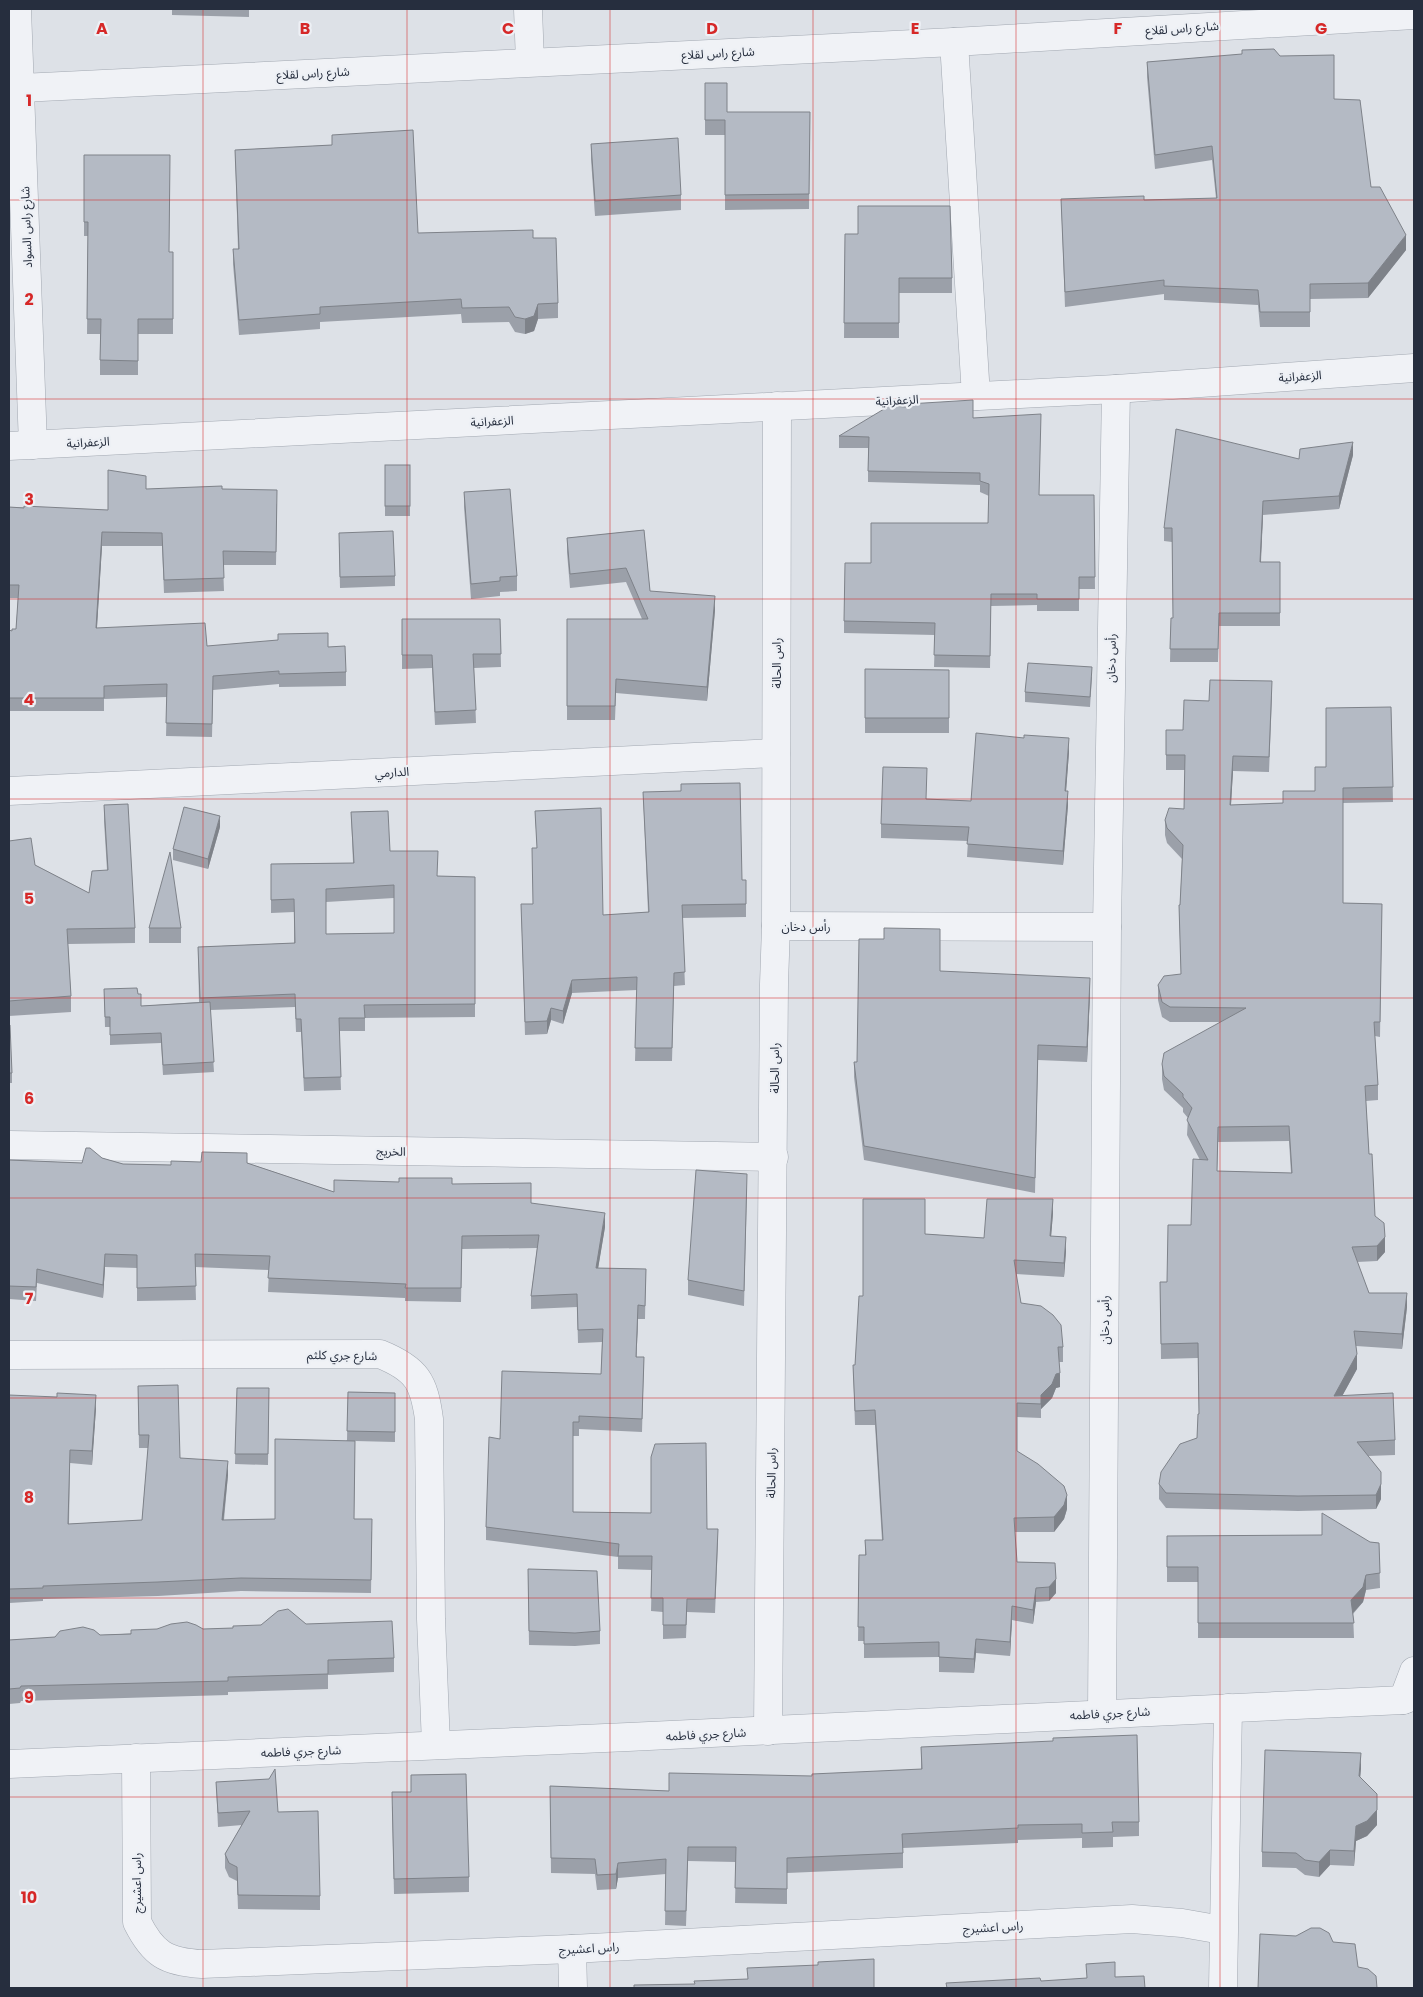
<svg xmlns="http://www.w3.org/2000/svg" width="1423" height="1997" viewBox="0 0 1423 1997" font-family="Poppins,'Noto Sans Arabic',sans-serif">
<style>
.lines{fill:none;stroke-linecap:round;stroke-linejoin:round}
.minor-casing{stroke:#a2a8b1;stroke-width:29}
.minor{stroke:#f0f2f6;stroke-width:28}
.wall{fill:#9ba0a9;fill-rule:evenodd}
.shaded-wall{fill:#7e8289}
.building{fill:#b4bac4;stroke:#7e8289;fill-rule:evenodd}
.grid{fill:none;stroke:#d62828;stroke-width:1;stroke-opacity:0.55}
.labels{text-anchor:middle;dominant-baseline:central;stroke-width:4.5;stroke-linejoin:round;paint-order:stroke}
.street-label{font-size:12px;fill:#262e3e;stroke:#edf0f5}
.grid-label{font-size:16px;text-anchor:middle;font-weight:bold;fill:#d62828;stroke:#edf0f5;stroke-width:4.5;stroke-linejoin:round;paint-order:stroke}
</style>
<rect width="100%" height="100%" fill="#dde1e7"/>
<g class="lines">
<defs>
<g id="minor">
<polyline points="17,9 33,445"/>
<polyline points="528,9 530,62"/>
<polyline points="954,42 976,396"/>
<polyline points="21,88 954,42 1414,15"/>
<polyline points="9,446 1116,389 1414,368"/>
<polyline points="9,791 776,753"/>
<polyline points="776,926 1107,927"/>
<polyline points="9,1145 774,1157"/>
<path d="M9 1355 380 1354C417 1369 424 1382 429 1419L431 1619 436 1745"/>
<polyline points="1403,1700 1414,1671"/>
<polyline points="1102,1714 1107,927 1116,389"/>
<polyline points="768,1731 774,984 776,926 777,406"/>
<path d="M136 1758 137 1922C153 1954 166 1962 202 1964L572 1949 1132 1919 1182 1923 1222 1930"/>
<polyline points="9,1764 628,1737 1403,1700 1414,1696"/>
<polyline points="572,1949 573,1988"/>
<polyline points="1223,1988 1228,1708"/>
</g>
</defs>
<use href="#minor" class="minor-casing"/>
<use href="#minor" class="minor"/>
</g>
<g class="wall">
<polygon points="172,9 292,9 292,10 249,10 249,17 172,15"/>
<polygon points="1280,56 1334,99 1371,187 1406,250 1368,298 1310,299 1310,327 1260,327 1258,305 1164,300 1164,294 1065,307 1061,199 1144,200 1216,198 1212,160 1155,169 1147,77 1147,62"/>
<polygon points="705,83 727,112 810,112 809,209 725,210 725,135 705,135"/>
<polygon points="332,135 418,233 533,238 558,303 558,318 538,319 534,331 525,334 515,332 509,322 462,323 461,314 320,322 320,329 239,335 233,264 233,249 238,249 235,150 332,145"/>
<polygon points="591,144 681,195 681,210 595,216 591,159"/>
<polygon points="84,155 169,252 173,252 173,334 138,334 138,375 100,375 100,334 87,334 88,236 84,236"/>
<polygon points="845,234 952,278 952,293 899,293 899,338 844,338"/>
<polygon points="973,418 1039,495 1094,495 1095,589 1079,589 1079,611 1037,611 1037,605 991,606 990,668 934,667 935,635 844,633 844,621 871,563 988,523 989,496 980,492 980,485 868,482 868,448 839,448 839,436"/>
<polygon points="1353,455 1339,509 1263,515 1261,562 1280,562 1280,626 1219,626 1218,662 1170,662 1171,618 1173,618 1172,542 1164,541 1164,528 1299,459"/>
<rect x="385" y="465" width="25" height="51"/>
<polygon points="146,489 222,489 277,504 276,565 223,565 224,591 164,593 162,546 102,546 97,628 207,646 328,647 346,672 346,686 279,687 279,684 213,690 212,737 166,736 167,697 104,699 104,711 9,711 9,630 12,631 16,629 18,598 9,598 9,507 108,510"/>
<polygon points="464,492 517,576 517,591 500,592 500,596 471,599 464,507"/>
<polygon points="644,530 650,591 715,610 707,701 616,693 615,720 567,720 567,619 642,619 626,582 570,588 567,552 567,538"/>
<polygon points="339,543 395,576 395,586 340,588"/>
<polygon points="402,619 500,619 501,667 474,668 476,723 435,725 432,668 402,669"/>
<polygon points="865,669 949,670 949,733 865,733"/>
<polygon points="1092,677 1090,707 1025,702 1025,692"/>
<path d="M1272 696 1269 772 1233 771 1231 805 1283 803 1315 791 1326 767 1391 707 1393 802 1343 803V903L1382 904 1380 1037 1375 1036 1378 1085V1100L1366 1101 1369 1154 1375 1216 1385 1252 1377 1261 1357 1262 1369 1293 1407 1307 1402 1349 1356 1346 1357 1369 1342 1396 1395 1440V1455L1368 1456 1381 1472V1499L1376 1509 1298 1511 1166 1508 1159 1499V1484L1197 1438 1199 1414 1198 1358 1161 1359 1160 1282H1167L1191 1225 1200 1160 1187 1135 1188 1118 1183 1112V1108L1164 1090 1162 1079V1064L1220 1022H1170L1162 1017 1158 1000V985L1181 974 1179 905H1180L1182 859 1167 843 1165 835V820L1184 809 1185 770H1166V730H1183L1209 701ZM1289 1141 1291 1173 1217 1171 1218 1142Z"/>
<polygon points="1069,752 1066,791 1068,805 1063,865 967,857 968,841 881,838 881,824 927,799 971,801"/>
<polygon points="643,792 742,880 746,880 746,917 682,918 685,985 674,986 672,1061 635,1061 637,990 572,993 563,1024 551,1020 547,1034 525,1035 521,904 533,904 537,848 535,811 603,915 648,912"/>
<polygon points="104,805 135,928 135,943 68,944 71,996 71,1012 9,1016 9,841 35,865 89,893 107,870 104,821"/>
<path d="M351 812 390 851 438 876 475 877V1017L365 1018V1031H339L341 1090 304 1091 301 1032H296L295 1007 210 1010 214 1072 163 1075 161 1043 110 1045V1027H105L104 989 138 994 141 1006 199 1002 198 947 294 943V912L271 913V864L353 863ZM394 898V933L326 934V902Z"/>
<polygon points="220,827 208,869 173,860 173,849"/>
<rect x="149" y="928" width="32" height="15"/>
<polygon points="940,971 1090,993 1087,1062 1038,1060 1035,1193 864,1160 854,1077 854,1062 857,1062"/>
<polygon points="9,1025 12,1073 12,1083 9,1083"/>
<polygon points="102,1158 123,1164 171,1165 247,1163 334,1192 452,1184 531,1203 605,1227 598,1268 646,1269 645,1319 638,1319 636,1357 644,1357 642,1432 579,1429 579,1436 573,1436 573,1512 707,1529 718,1543 715,1613 687,1612 686,1638 663,1639 663,1612 651,1611 652,1570 618,1569 618,1557 486,1540 486,1527 500,1439 601,1374 602,1342 578,1343 577,1307 531,1309 531,1296 537,1248 462,1249 461,1302 405,1301 405,1298 268,1292 269,1270 195,1267 196,1300 137,1301 137,1268 105,1267 103,1298 37,1283 36,1301 9,1299 9,1160 82,1163"/>
<polygon points="747,1189 744,1306 688,1295 688,1280"/>
<polygon points="1053,1213 1051,1236 1066,1251 1064,1277 1016,1274 1021,1303 1063,1347 1063,1362 1059,1362 1060,1387 1056,1388 1052,1398 1041,1409 1041,1418 1017,1417 1017,1451 1067,1509 1064,1519 1054,1532 1015,1532 1017,1562 1055,1563 1056,1593 1049,1601 1036,1602 1033,1624 1012,1620 1010,1656 976,1653 974,1673 939,1672 939,1657 864,1658 864,1641 858,1641 859,1555 865,1555 865,1540 882,1540 875,1425 855,1425 853,1365 855,1365 863,1296 925,1234 984,1238"/>
<polygon points="138,1386 180,1458 228,1475 224,1520 275,1519 347,1440 348,1392 395,1393 395,1442 355,1441 354,1519 372,1532 371,1593 241,1591 158,1596 43,1599 43,1601 9,1603 9,1395 96,1408 92,1465 70,1463 69,1524 142,1520 148,1448 139,1448"/>
<polygon points="237,1388 269,1388 268,1465 235,1464"/>
<polygon points="1167,1536 1370,1542 1379,1543 1380,1588 1366,1590 1363,1602 1353,1614 1354,1638 1198,1638 1198,1582 1167,1582"/>
<polygon points="528,1569 600,1631 600,1644 575,1646 529,1645"/>
<polygon points="306,1624 394,1658 394,1672 328,1675 328,1689 228,1692 228,1695 21,1701 20,1703 9,1704 9,1640"/>
<polygon points="921,1747 1139,1822 1139,1836 1113,1837 1113,1847 1082,1848 1082,1838 1018,1840 1018,1843 903,1848 903,1868 787,1873 787,1904 735,1903 736,1862 688,1861 686,1926 665,1925 666,1874 618,1878 616,1889 597,1890 595,1874 551,1873 550,1786 669,1791 812,1776 921,1769"/>
<polygon points="1361,1768 1360,1777 1377,1825 1367,1836 1356,1841 1354,1866 1330,1865 1319,1877 1305,1875 1296,1868 1262,1867 1262,1852"/>
<polygon points="216,1782 278,1812 320,1896 320,1910 238,1909 237,1881 229,1877 225,1868 225,1854 242,1825 218,1827"/>
<polygon points="411,1792 469,1877 469,1892 394,1894 392,1807"/>
</g>
<g class="shaded-wall">
<polygon points="1406,235 1406,250 1368,298 1368,283"/>
<polygon points="538,304 538,319 534,331 525,334 525,319"/>
<polygon points="1353,442 1353,455 1339,509 1339,496"/>
<polygon points="1263,501 1263,515 1260,576 1260,562"/>
<polygon points="102,532 102,546 96,642 96,628"/>
<polygon points="715,596 715,610 707,701 707,687"/>
<polygon points="1069,738 1069,752 1065,805 1065,791"/>
<polygon points="1233,756 1233,771 1230,820 1230,805"/>
<polygon points="1068,791 1068,805 1063,865 1063,851"/>
<polygon points="220,816 220,827 208,869 208,859"/>
<polygon points="1090,978 1090,993 1087,1062 1087,1047"/>
<polygon points="572,980 572,993 563,1024 563,1011"/>
<polygon points="551,1008 551,1020 547,1034 547,1021"/>
<polygon points="1053,1199 1053,1213 1050,1250 1050,1236"/>
<polygon points="605,1213 605,1227 596,1281 596,1268"/>
<polygon points="1066,1237 1066,1251 1064,1277 1064,1263"/>
<polygon points="1385,1237 1385,1252 1377,1261 1377,1246"/>
<polygon points="105,1254 105,1267 103,1298 103,1285"/>
<polygon points="1407,1293 1407,1307 1402,1349 1402,1334"/>
<polygon points="638,1305 638,1319 636,1370 636,1357"/>
<polygon points="1357,1354 1357,1369 1334,1411 1334,1396"/>
<polygon points="1060,1373 1060,1387 1056,1388 1052,1398 1041,1409 1041,1418 1041,1395 1056,1374"/>
<polygon points="96,1395 96,1408 92,1465 92,1451"/>
<polygon points="228,1461 228,1475 222,1533 222,1520"/>
<polygon points="1381,1484 1381,1499 1376,1509 1376,1495"/>
<polygon points="1067,1495 1067,1509 1064,1519 1054,1532 1054,1517"/>
<polygon points="1366,1575 1366,1590 1363,1602 1351,1615 1351,1600"/>
<polygon points="1056,1579 1056,1593 1049,1601 1049,1587"/>
<polygon points="1036,1588 1036,1602 1033,1624 1033,1610"/>
<polygon points="1012,1606 1012,1620 1010,1656 1010,1642"/>
<polygon points="976,1639 976,1653 974,1673 974,1659"/>
<polygon points="1361,1753 1361,1768 1359,1791 1359,1776"/>
<polygon points="1377,1810 1377,1825 1367,1836 1356,1841 1354,1866 1354,1851 1356,1826"/>
<polygon points="1330,1850 1330,1865 1319,1877 1319,1862"/>
<polygon points="618,1863 618,1878 616,1889 616,1874"/>
</g>
<g class="building">
<polygon points="1274,49 1280,56 1334,55 1334,99 1360,100 1371,187 1380,187 1406,235 1368,283 1310,284 1310,312 1260,312 1258,290 1164,286 1164,280 1065,292 1061,199 1144,196 1144,200 1217,198 1212,146 1155,155 1147,62 1242,54 1242,50"/>
<polygon points="705,83 727,83 727,112 810,112 809,194 725,195 725,120 705,120"/>
<polygon points="413,130 418,233 533,230 533,238 556,238 558,303 538,304 534,316 525,319 515,317 509,307 462,308 461,299 320,307 320,314 239,320 233,249 239,249 235,150 332,145 332,135"/>
<polygon points="678,138 681,195 595,201 591,144"/>
<polygon points="84,155 170,155 169,252 173,252 173,319 138,319 138,361 100,360 101,319 87,319 88,222 84,222"/>
<polygon points="858,206 950,206 952,278 899,278 899,323 844,323 845,234 858,234"/>
<polygon points="973,400 973,418 1041,414 1039,495 1094,495 1095,577 1079,577 1079,599 1037,599 1037,594 991,594 990,656 934,655 935,623 844,621 845,563 871,563 871,523 988,523 989,484 980,481 980,473 868,471 869,437 839,436 889,406 907,407 908,404"/>
<polygon points="1176,429 1299,459 1300,449 1353,442 1339,496 1263,501 1260,562 1280,562 1280,613 1219,613 1218,649 1170,649 1171,618 1173,618 1172,528 1164,528"/>
<rect x="385" y="465" width="25" height="41"/>
<polygon points="108,470 146,476 146,489 222,486 222,489 277,490 276,552 223,551 224,578 164,580 162,533 102,532 96,628 205,623 207,646 278,640 278,634 328,633 328,647 345,646 346,672 279,674 279,671 213,676 212,724 166,723 167,684 104,686 104,698 9,698 9,630 12,631 12,629 16,629 19,585 9,585 9,507 24,508 24,506 108,510"/>
<polygon points="510,489 517,576 500,577 500,581 471,584 464,492"/>
<polygon points="644,530 650,591 715,596 707,687 616,679 615,706 567,706 567,619 648,619 626,568 570,574 567,538"/>
<polygon points="393,531 395,576 340,577 339,533"/>
<polygon points="402,619 500,619 501,654 473,654 476,710 435,712 432,655 402,655"/>
<polygon points="1028,663 1092,667 1090,697 1025,692"/>
<polygon points="865,669 949,670 949,718 865,718"/>
<path d="M1210 680 1272 681 1269 757 1233 756 1230 805 1283 803V791H1315V767H1326V708L1391 707 1393 787 1343 788V903L1382 904 1380 1022H1374L1378 1085 1365 1086 1369 1154H1372L1375 1216 1384 1223 1385 1237 1377 1246 1352 1247 1369 1293H1407L1402 1334 1354 1331 1357 1354 1334 1396 1393 1393 1395 1440 1357 1442 1381 1472V1484L1376 1495 1298 1496 1166 1493 1159 1484 1161 1472 1180 1444 1197 1438 1198 1414H1199L1198 1343 1161 1344 1160 1282H1167L1168 1225H1191L1193 1159 1208 1160 1187 1120 1192 1108 1183 1097V1094L1164 1076 1162 1064 1164 1053 1246 1008 1170 1007 1162 1002 1158 985 1164 976 1181 974 1179 905H1180L1183 845 1167 828 1165 820 1169 808 1184 809 1185 755H1166V730H1183L1184 700 1209 701ZM1289 1126 1292 1173 1217 1171 1218 1127Z"/>
<polygon points="976,733 1024,738 1024,735 1069,738 1065,791 1068,791 1063,851 967,844 969,827 881,824 883,767 927,768 926,799 971,801"/>
<polygon points="740,783 742,880 746,880 746,904 682,905 685,972 674,973 672,1048 635,1048 637,977 572,980 563,1011 551,1008 547,1021 525,1022 521,904 533,904 532,848 537,848 535,811 601,808 603,915 649,912 643,792 681,791 681,784"/>
<polygon points="128,804 135,928 67,929 71,996 9,1001 9,841 31,838 35,865 89,893 92,871 108,870 104,805"/>
<polygon points="184,807 220,816 208,859 173,849"/>
<path d="M388 811 390 851H438L437 876 475 877V1004L364 1005 365 1018H339L341 1077 304 1078 301 1019H296L295 994 200 998 198 947 295 943 294 899 271 900V864L354 863 351 812ZM394 885V933L326 934V889Z"/>
<polygon points="170,852 181,928 149,928"/>
<polygon points="884,928 940,929 940,971 1090,978 1087,1047 1038,1045 1035,1178 864,1146 854,1062 857,1062 859,939 884,939"/>
<polygon points="137,988 138,994 141,994 141,1006 210,1002 214,1062 163,1065 161,1033 110,1035 110,1017 105,1017 104,989"/>
<polygon points="9,1025 10,1025 12,1073 9,1073"/>
<polygon points="86,1148 90,1148 102,1158 123,1164 171,1165 171,1161 201,1162 202,1152 247,1153 247,1163 334,1192 334,1180 399,1182 399,1178 452,1178 452,1184 531,1183 531,1203 605,1213 596,1268 646,1269 645,1306 638,1305 636,1357 644,1357 642,1419 579,1416 579,1422 573,1422 573,1512 651,1513 651,1457 655,1444 706,1443 707,1529 718,1529 715,1599 687,1599 686,1625 663,1625 663,1598 651,1598 652,1556 618,1556 619,1544 486,1527 489,1437 500,1439 502,1371 601,1374 603,1329 578,1330 577,1294 531,1296 539,1235 462,1236 461,1288 405,1288 406,1284 268,1278 270,1256 195,1254 196,1286 137,1288 137,1255 105,1254 103,1285 37,1269 36,1287 9,1286 9,1160 82,1163"/>
<polygon points="696,1170 747,1174 744,1291 688,1280"/>
<polygon points="863,1199 925,1199 925,1234 984,1238 987,1199 1053,1199 1050,1236 1066,1237 1064,1263 1014,1260 1021,1303 1041,1306 1053,1315 1061,1325 1063,1347 1058,1347 1060,1373 1056,1374 1052,1384 1041,1395 1041,1404 1017,1403 1017,1451 1038,1464 1064,1486 1067,1495 1064,1505 1054,1517 1014,1518 1017,1562 1055,1563 1056,1579 1049,1587 1036,1588 1033,1610 1012,1606 1010,1642 976,1639 974,1659 939,1657 939,1642 864,1644 864,1627 858,1627 859,1555 866,1555 865,1540 883,1540 875,1410 855,1411 853,1365 855,1365 859,1296 863,1296"/>
<polygon points="178,1385 180,1458 228,1461 222,1520 275,1519 275,1439 355,1441 354,1519 372,1519 371,1580 241,1578 158,1582 43,1586 43,1588 9,1589 9,1395 57,1397 57,1393 96,1395 92,1451 70,1450 68,1524 142,1520 149,1435 139,1435 138,1386"/>
<polygon points="237,1388 269,1388 268,1454 235,1454"/>
<polygon points="348,1392 395,1393 395,1432 347,1431"/>
<polygon points="1322,1513 1370,1542 1379,1543 1380,1573 1366,1575 1363,1587 1351,1600 1354,1623 1198,1623 1198,1567 1167,1567 1167,1536 1322,1535"/>
<polygon points="528,1569 597,1571 600,1631 575,1633 529,1631"/>
<polygon points="288,1609 306,1624 392,1621 394,1658 328,1660 328,1674 228,1677 228,1681 21,1686 20,1688 9,1689 9,1640 55,1637 60,1631 83,1627 94,1630 100,1635 131,1634 131,1630 157,1629 171,1624 187,1622 196,1625 203,1629 233,1628 233,1626 261,1625 278,1611"/>
<polygon points="1137,1735 1139,1822 1112,1822 1113,1832 1082,1833 1082,1824 1018,1825 1018,1828 902,1834 903,1853 787,1858 787,1889 735,1888 736,1847 688,1847 686,1911 665,1911 666,1859 618,1863 616,1874 597,1875 595,1859 551,1858 550,1786 669,1791 669,1773 812,1776 812,1774 922,1769 921,1747 1053,1741 1053,1738"/>
<polygon points="1265,1750 1361,1753 1359,1776 1377,1794 1377,1810 1367,1821 1356,1826 1354,1851 1330,1850 1319,1862 1305,1860 1296,1853 1262,1852"/>
<polygon points="275,1769 278,1812 318,1811 320,1896 238,1895 237,1867 229,1863 225,1854 250,1811 218,1813 216,1782 269,1779"/>
<polygon points="466,1774 469,1877 394,1879 392,1792 411,1792 411,1775"/>
<polygon points="1311,1928 1320,1928 1329,1933 1333,1942 1355,1944 1358,1967 1368,1969 1376,1976 1377,1988 1258,1988 1260,1934 1296,1936"/>
<polygon points="874,1959 874,1988 634,1988 634,1985 695,1984 694,1981 748,1979 747,1968 818,1965 818,1962"/>
<polygon points="1115,1962 1115,1977 1144,1976 1145,1988 947,1988 946,1983 1040,1978 1041,1981 1087,1978 1086,1964"/>
</g>
<path class="grid" d="M203 9V1988M407 9V1988M610 9V1988M813 9V1988M1016 9V1988M1220 9V1988M9 200H1414M9 399H1414M9 599H1414M9 799H1414M9 998H1414M9 1198H1414M9 1398H1414M9 1598H1414M9 1797H1414"/>
<g class="labels">
<g class="street-label">
<text transform="translate(1182 28) rotate(-4)">شارع راس لقلاع</text>
<text transform="translate(718 53) rotate(-3)">شارع راس لقلاع</text>
<text transform="translate(313 73) rotate(-3)">شارع راس لقلاع</text>
<text transform="translate(26 227) rotate(-92)">شارع راس السواد</text>
<text transform="translate(1300 376) rotate(-4)">الزعفرانية</text>
<text transform="translate(897 400) rotate(-3)">الزعفرانية</text>
<text transform="translate(492 421) rotate(-3)">الزعفرانية</text>
<text transform="translate(88 442) rotate(-3)">الزعفرانية</text>
<text transform="translate(1111 658) rotate(-89)">رأس دخان</text>
<text transform="translate(776 663) rotate(-90)">راس الحالة</text>
<text transform="translate(392 772) rotate(-3)">الدارمي</text>
<text x="806" y="926">رأس دخان</text>
<text transform="translate(774 1068) rotate(-90)">راس الحالة</text>
<text transform="translate(391 1151) rotate(1)">الخريج</text>
<text transform="translate(1104 1320) rotate(-90)">رأس دخان</text>
<text transform="translate(342 1355) rotate(1)">شارع جري كلثم</text>
<text transform="translate(771 1473) rotate(-89)">راس الحالة</text>
<text transform="translate(1110 1713) rotate(-3)">شارع جري فاطمه</text>
<text transform="translate(706 1734) rotate(-3)">شارع جري فاطمه</text>
<text transform="translate(301 1751) rotate(-2)">شارع جري فاطمه</text>
<text transform="translate(136 1883) rotate(-90)">راس اعشيرج</text>
<text transform="translate(993 1927) rotate(-3)">راس اعشيرج</text>
<text transform="translate(589 1948) rotate(-3)">راس اعشيرج</text>
</g>
</g>
<g class="grid-label">
<text x="102" y="34">A</text>
<text x="305" y="34">B</text>
<text x="508" y="34">C</text>
<text x="712" y="34">D</text>
<text x="915" y="34">E</text>
<text x="1118" y="34">F</text>
<text x="1321" y="34">G</text>
<text x="29" y="106">1</text>
<text x="29" y="305">2</text>
<text x="29" y="505">3</text>
<text x="29" y="705">4</text>
<text x="29" y="904">5</text>
<text x="29" y="1104">6</text>
<text x="29" y="1304">7</text>
<text x="29" y="1503">8</text>
<text x="29" y="1703">9</text>
<text x="29" y="1903">10</text>
</g>
<rect width="1423" height="1997" fill="none" stroke="#262e3e" stroke-width="20"/>
</svg>
